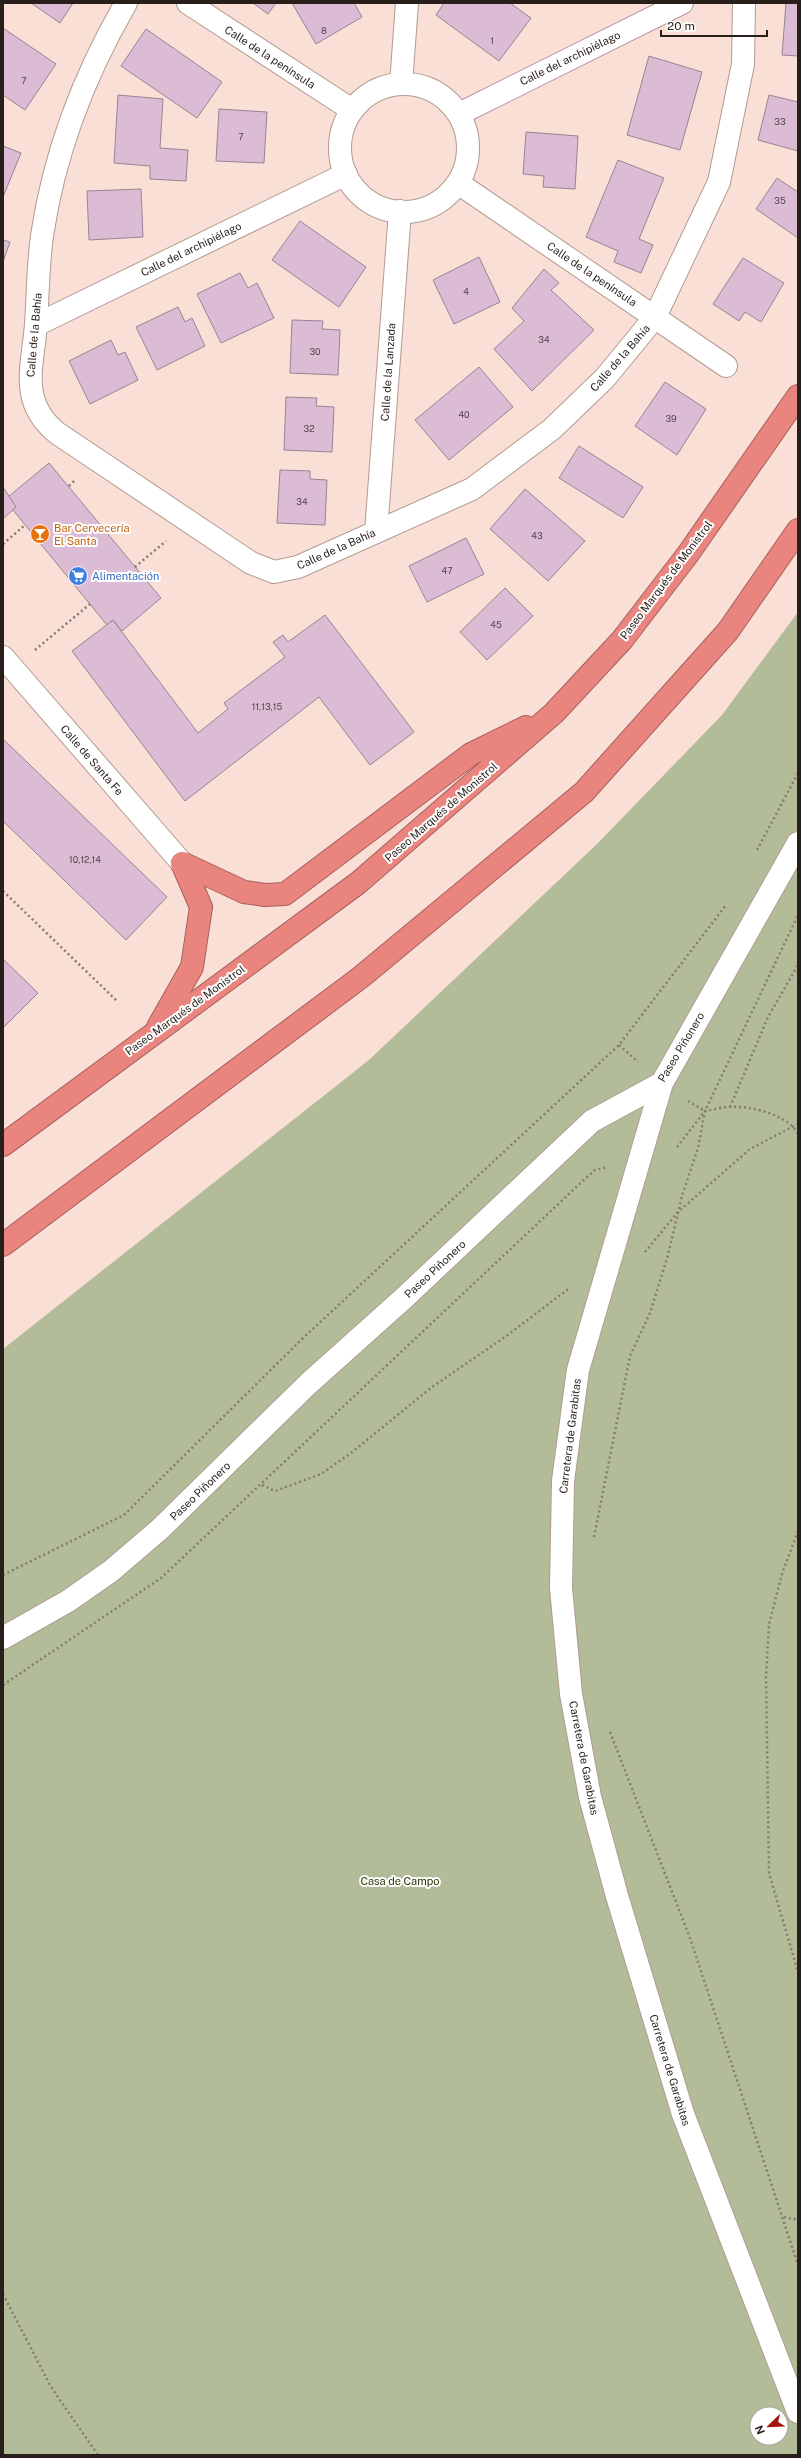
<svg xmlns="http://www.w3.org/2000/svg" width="801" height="2458" viewBox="0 0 801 2458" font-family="'Public Sans',sans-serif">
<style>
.forest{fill:#b3bc99;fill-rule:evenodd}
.building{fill:#dcbcd5;stroke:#978493}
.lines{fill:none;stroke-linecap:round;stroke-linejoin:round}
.minor-casing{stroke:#b29b91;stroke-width:24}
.highway-casing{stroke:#a6615c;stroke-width:24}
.path{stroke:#897871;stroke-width:2.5;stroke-dasharray:2 3;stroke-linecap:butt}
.minor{stroke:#fff;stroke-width:22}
.highway{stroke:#ea847f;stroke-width:22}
.labels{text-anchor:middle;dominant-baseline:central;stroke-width:4;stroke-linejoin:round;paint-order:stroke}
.number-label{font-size:9px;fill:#55464a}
.street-label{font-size:11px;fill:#281f1b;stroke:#fff}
.food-label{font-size:11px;fill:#c56008;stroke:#fff;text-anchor:start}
.shop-label{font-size:11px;fill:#366cbe;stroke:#fff;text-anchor:start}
.park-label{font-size:11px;fill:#303900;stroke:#fff}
</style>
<rect width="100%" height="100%" fill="#f9dfd5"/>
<path class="forest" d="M798 612V2455H3V1349L369 1060 598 843 722 715ZM757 2414H781V2438H757Z"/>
<g class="building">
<polygon points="31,3 73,3 60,23"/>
<polygon points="253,3 276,3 268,14"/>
<polygon points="292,3 354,3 362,17 316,44"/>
<polygon points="444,3 510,3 531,18 499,61 436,15"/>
<polygon points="786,3 798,3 798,56 782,55"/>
<polygon points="3,28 56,64 25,110 3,95"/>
<polygon points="146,29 222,82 197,118 121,66"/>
<polygon points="649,56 702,72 680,150 627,135"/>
<polygon points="118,95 163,99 160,148 188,150 186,181 150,179 150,166 114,163"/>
<polygon points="769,95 798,102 798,151 758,140"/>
<polygon points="219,109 267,112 264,163 216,161"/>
<polygon points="526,132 578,136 575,189 543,187 544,176 523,174"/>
<polygon points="3,146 21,153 3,197"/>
<polygon points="618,160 664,178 639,239 653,245 641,273 614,262 618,251 586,237"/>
<polygon points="777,178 798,192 798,238 756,209"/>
<polygon points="141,189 143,237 89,240 87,191"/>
<polygon points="300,221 366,267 339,307 272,260"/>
<polygon points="3,240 10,242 3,262"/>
<polygon points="479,257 500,302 454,324 433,280"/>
<polygon points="743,258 784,283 761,322 745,312 739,321 713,304"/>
<polygon points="544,269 559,283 551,290 594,330 532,391 494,349 524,321 512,308"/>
<polygon points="240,273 248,288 257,283 274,318 221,343 197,294"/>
<polygon points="178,307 185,322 192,318 205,346 157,370 136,327"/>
<polygon points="292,320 323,321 322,329 340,330 338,375 290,373"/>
<polygon points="111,340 118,355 125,352 138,380 90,404 69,361"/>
<polygon points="479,367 513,407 449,460 415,420"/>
<polygon points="665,382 706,409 677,455 635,426"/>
<polygon points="286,397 317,398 316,406 334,407 332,452 284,450"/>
<polygon points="579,446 643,487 623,518 559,478"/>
<polygon points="49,463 161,598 122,631 113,620 107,625 13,510 16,507 8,497"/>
<polygon points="280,470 310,471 310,479 327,480 325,525 277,523"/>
<polygon points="3,487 16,507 3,519"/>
<polygon points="525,489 585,541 548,581 490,529"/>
<polygon points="466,538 484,574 427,602 409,566"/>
<polygon points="505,588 533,616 487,660 460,632"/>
<polygon points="325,615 414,732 370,765 319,697 185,801 72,651 113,620 198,733 228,709 224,703 285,657 273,642 283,635 288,642"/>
<polygon points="3,739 167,897 126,940 3,821"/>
<polygon points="3,959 38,993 3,1028"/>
</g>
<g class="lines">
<defs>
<g id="minor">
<path d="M126 3C85 74 54 154 42 236 38 264 38 294 36 324 33 366 18 401 57 433L251 563 274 572 298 567 472 489 552 429 605 378 655 317 719 182 743 64 744 3"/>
<polyline points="188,3 352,110"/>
<polyline points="401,84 407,3"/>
<circle cx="404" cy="148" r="64"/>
<polyline points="459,114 682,3"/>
<polyline points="458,183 726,366"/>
<polyline points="36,325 346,174"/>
<polyline points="376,532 400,211"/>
<polyline points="3,657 182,863"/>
<polyline points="662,1083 578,1370 563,1481 561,1588 571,1694 590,1797 617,1896 683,2114 798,2412"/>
<polyline points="3,1638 68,1601 111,1571 160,1529 308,1384 404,1298 592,1121 662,1083 798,843"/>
</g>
<g id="highway">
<polyline points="182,863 244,892 265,895 285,894 471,754 526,727"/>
<polyline points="158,1027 192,967 201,907 182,863"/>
<polyline points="3,1145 358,883 554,713 622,640 688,554 798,396"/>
<polyline points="3,1245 361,977 584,792 728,631 798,530"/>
</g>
</defs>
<use href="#minor" class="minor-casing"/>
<use href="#highway" class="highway-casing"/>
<g class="path">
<polyline points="69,486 74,481"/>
<polyline points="3,544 25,525"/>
<polyline points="135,567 166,541"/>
<polyline points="35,650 90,604"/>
<polyline points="757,850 798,773"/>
<polyline points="3,891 117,1001"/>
<polyline points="619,1045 638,1062"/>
<polyline points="688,1101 705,1111"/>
<polyline points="730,1107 768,1017 798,965"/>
<path d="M677 1147 705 1111C713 1110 721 1107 729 1107 749 1105 789 1115 798 1134"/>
<polyline points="645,1252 678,1212 750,1149 798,1124"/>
<polyline points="262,1485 275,1491 321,1474 351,1453 432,1387 505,1337 567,1290 571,1289"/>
<polyline points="798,1531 782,1574 769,1624 766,1677 769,1873 798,1972"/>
<polyline points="594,1537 630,1356 650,1313 668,1255 682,1196 698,1148 705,1111 798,915"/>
<polyline points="3,1575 124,1515 302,1339 619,1045 726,905"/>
<polyline points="3,1685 161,1578 587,1177 595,1170 607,1167"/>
<polyline points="610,1732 690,1938 798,2265"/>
<polyline points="784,2217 798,2220"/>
<polyline points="3,2294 51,2387 98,2455"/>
</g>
<use href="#minor" class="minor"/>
<use href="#highway" class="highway"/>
</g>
<defs>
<symbol id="bar-disc" viewBox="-11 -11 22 22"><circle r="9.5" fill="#e8710a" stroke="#fff"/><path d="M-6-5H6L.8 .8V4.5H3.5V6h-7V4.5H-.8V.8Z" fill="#fff"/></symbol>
<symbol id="supermarket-disc" viewBox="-11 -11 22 22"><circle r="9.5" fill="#3f7fe0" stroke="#fff"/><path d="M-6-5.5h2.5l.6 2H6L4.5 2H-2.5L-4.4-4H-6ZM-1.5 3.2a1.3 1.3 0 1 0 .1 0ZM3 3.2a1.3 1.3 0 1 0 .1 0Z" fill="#fff"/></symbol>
</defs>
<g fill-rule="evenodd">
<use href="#bar-disc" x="29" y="523" width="22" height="22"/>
<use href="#supermarket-disc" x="67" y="565" width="22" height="22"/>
</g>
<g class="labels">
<g class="number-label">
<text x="324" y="30">8</text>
<text x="492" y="40">1</text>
<text x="24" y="80">7</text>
<text x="780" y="121">33</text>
<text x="241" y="136">7</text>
<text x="780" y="200">35</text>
<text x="466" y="291">4</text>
<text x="544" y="339">34</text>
<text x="315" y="351">30</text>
<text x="464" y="414">40</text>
<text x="671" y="418">39</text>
<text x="309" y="428">32</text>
<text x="302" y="501">34</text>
<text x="537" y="535">43</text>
<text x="447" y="570">47</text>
<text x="496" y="624">45</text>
<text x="267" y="706">11,13,15</text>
<text x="85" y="859">10,12,14</text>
</g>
<g class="street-label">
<text transform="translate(270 57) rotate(33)">Calle de la península</text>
<text transform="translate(570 58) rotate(-26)">Calle del archipiélago</text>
<text transform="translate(191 249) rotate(-26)">Calle del archipiélago</text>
<text transform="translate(592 274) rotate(34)">Calle de la península</text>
<text transform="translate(34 335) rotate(-85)">Calle de la Bahía</text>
<text transform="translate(620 358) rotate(-49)">Calle de la Bahía</text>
<text transform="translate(388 372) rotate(-86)">Calle de la Lanzada</text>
<text transform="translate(336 549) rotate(-24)">Calle de la Bahía</text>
<text transform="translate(666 580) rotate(-53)">Paseo Marqués de Monistrol</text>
<text transform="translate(92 760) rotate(49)">Calle de Santa Fe</text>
<text transform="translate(441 812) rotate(-41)">Paseo Marqués de Monistrol</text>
<text transform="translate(185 1010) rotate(-36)">Paseo Marqués de Monistrol</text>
<text transform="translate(681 1047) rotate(-59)">Paseo Piñonero</text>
<text transform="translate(435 1269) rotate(-43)">Paseo Piñonero</text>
<text transform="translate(570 1436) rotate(-83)">Carretera de Garabitas</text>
<text transform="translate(200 1491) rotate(-44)">Paseo Piñonero</text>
<text transform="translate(584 1758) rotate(79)">Carretera de Garabitas</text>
<text transform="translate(670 2070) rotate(73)">Carretera de Garabitas</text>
</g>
<g class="food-label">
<text x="54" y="528">Bar Cervecería<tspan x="54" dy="13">El Santa</tspan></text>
</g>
<g class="shop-label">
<text x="92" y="576">Alimentación</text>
</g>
<g class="park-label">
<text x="400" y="1881">Casa de Campo</text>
</g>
</g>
<rect width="801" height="2458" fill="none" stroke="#281f1b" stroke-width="8"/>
<g transform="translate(769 2426) rotate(247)"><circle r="19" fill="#ffffff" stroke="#a9a5a4"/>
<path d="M0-3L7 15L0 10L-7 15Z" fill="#a71310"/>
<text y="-6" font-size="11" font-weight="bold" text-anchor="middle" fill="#281f1b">N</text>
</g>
<path d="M661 30v6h106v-6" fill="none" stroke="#281f1b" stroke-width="2"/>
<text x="667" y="30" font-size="12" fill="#281f1b" stroke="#ffffff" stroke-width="3" paint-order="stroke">20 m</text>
</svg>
